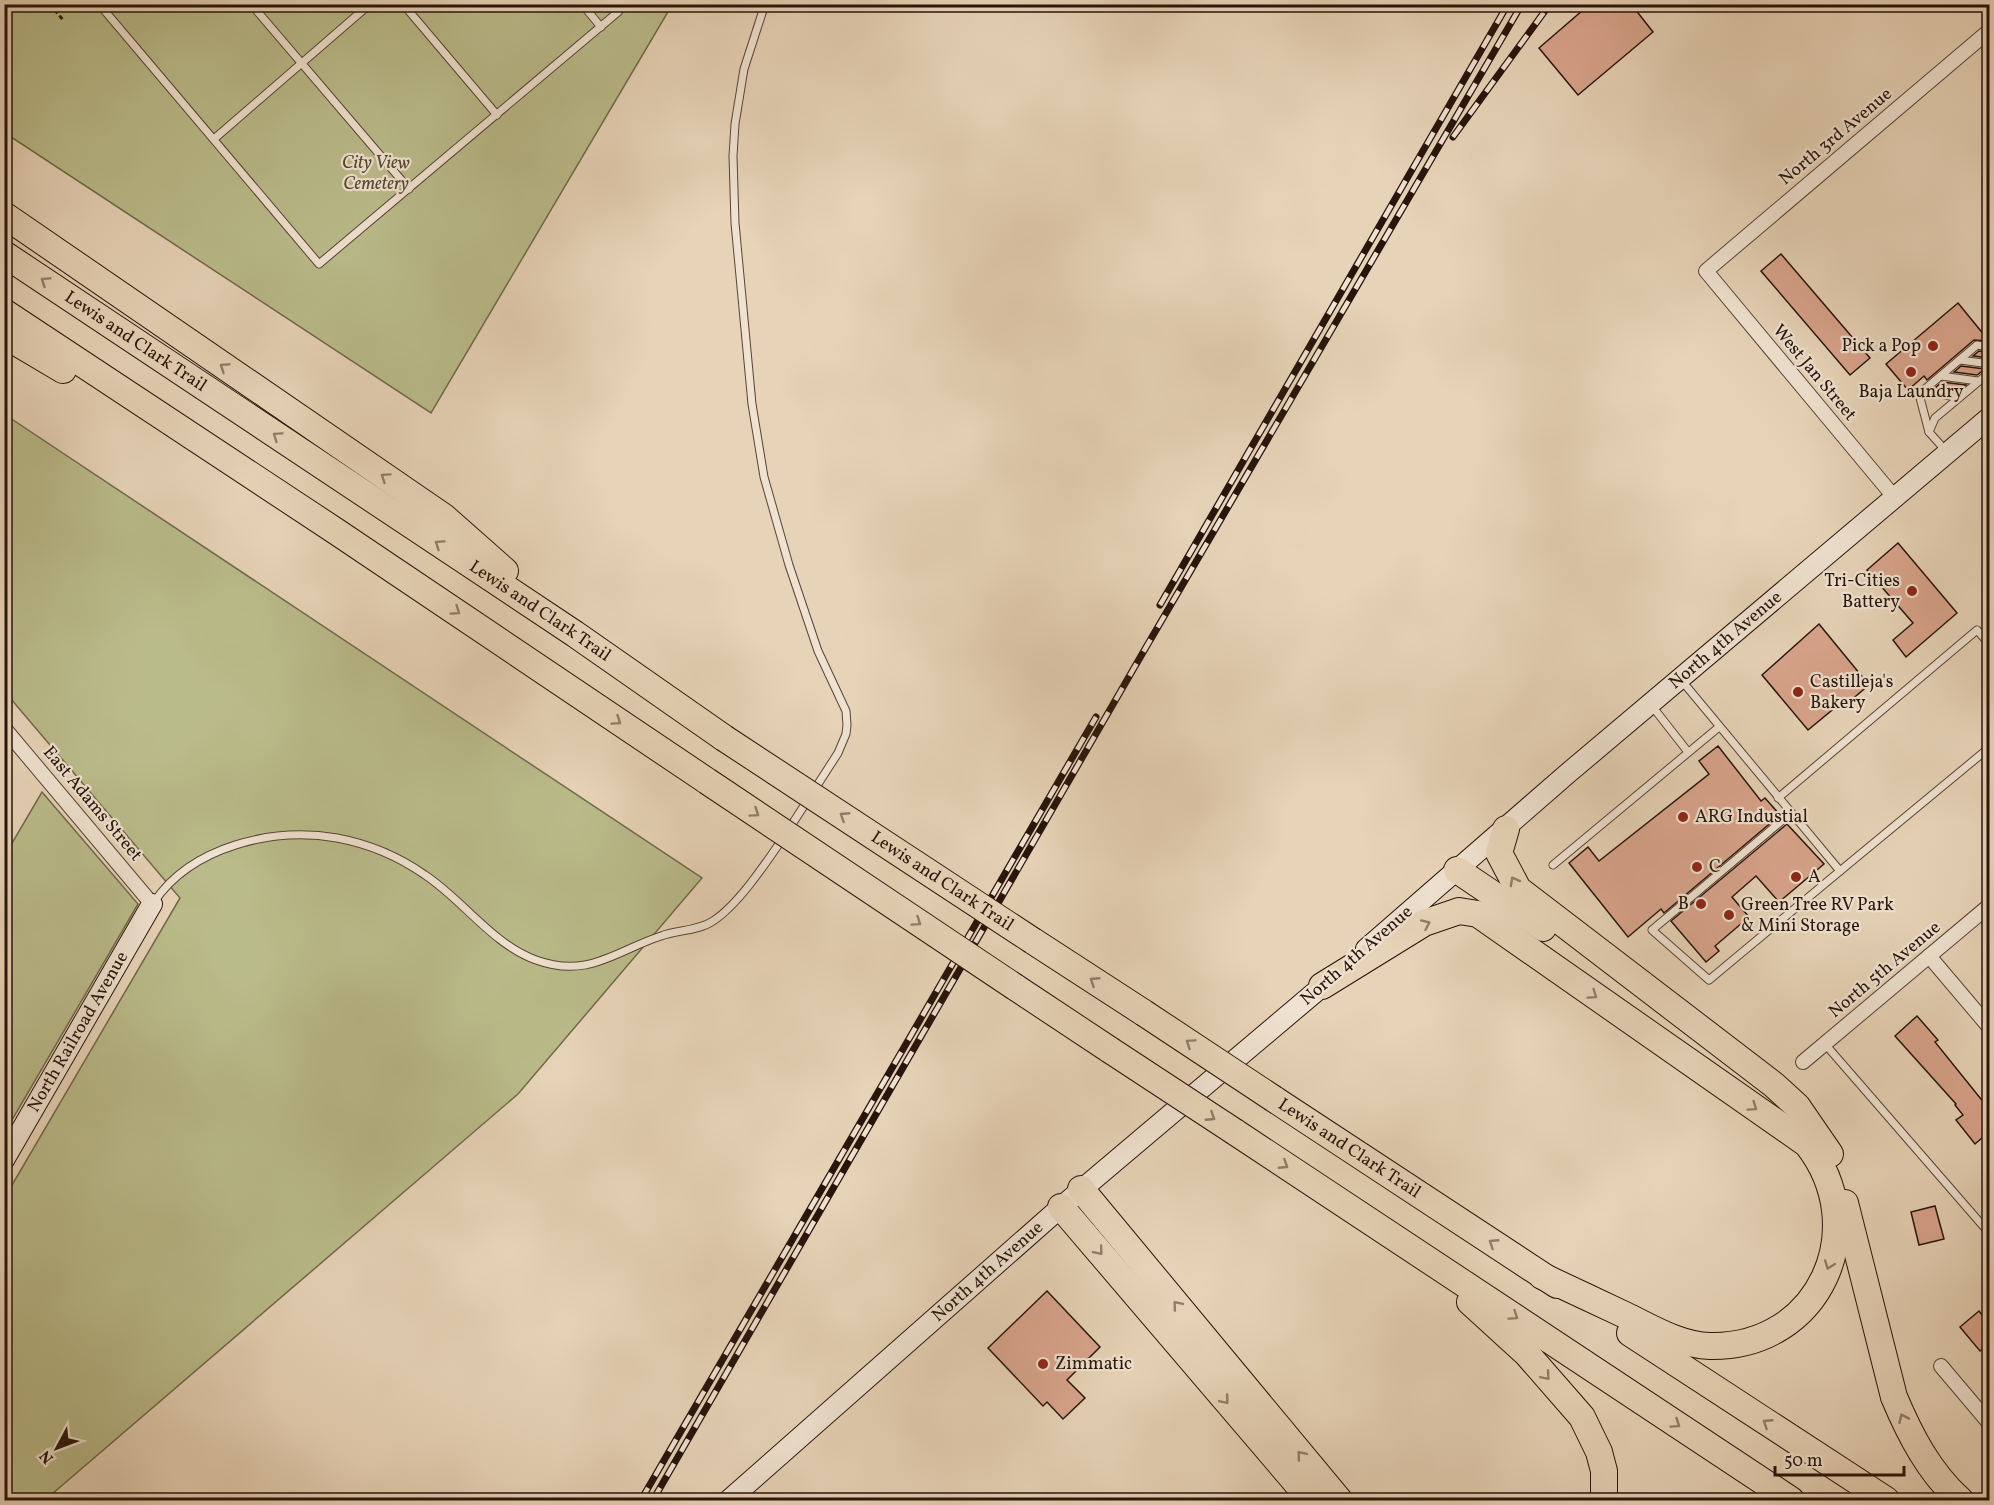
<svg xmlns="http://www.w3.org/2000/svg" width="1994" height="1505" viewBox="0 0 1994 1505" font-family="Vollkorn,serif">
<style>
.green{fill:#babb8a;stroke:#71684a;stroke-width:1.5}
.building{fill:#d9a48c;stroke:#28140b;stroke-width:1.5}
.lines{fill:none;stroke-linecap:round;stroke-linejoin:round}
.lane-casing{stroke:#584436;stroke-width:9}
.street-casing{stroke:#584436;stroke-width:16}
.secondary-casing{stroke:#28140b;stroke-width:22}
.highway-casing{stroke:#28140b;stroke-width:28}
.path{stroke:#28140b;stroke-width:3;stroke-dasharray:4.5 3;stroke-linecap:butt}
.lane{stroke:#efe2d0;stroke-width:7}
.street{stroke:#efe2d0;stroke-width:14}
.secondary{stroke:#efe2d0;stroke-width:20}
.highway{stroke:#e7d3b7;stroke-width:26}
.rail-casing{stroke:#28140b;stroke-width:7}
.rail{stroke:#efe2d0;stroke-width:4.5;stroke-dasharray:14;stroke-linecap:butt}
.highway-bridge-casing{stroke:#28140b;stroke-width:28;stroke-linecap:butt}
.highway-bridge{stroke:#e7d3b7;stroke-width:26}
.oneway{stroke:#917d6a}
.poi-dot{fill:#8f2418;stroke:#efe2d0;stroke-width:2}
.labels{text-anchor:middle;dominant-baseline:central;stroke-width:4.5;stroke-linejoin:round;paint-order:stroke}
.street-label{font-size:18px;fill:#28140b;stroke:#efe2d0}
.park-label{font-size:18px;font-style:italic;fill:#544631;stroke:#efe2d0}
.poi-label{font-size:18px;fill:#28140b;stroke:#efe2d0;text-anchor:start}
</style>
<rect width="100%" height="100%" fill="#e7d3b7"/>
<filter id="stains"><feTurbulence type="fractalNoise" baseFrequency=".00333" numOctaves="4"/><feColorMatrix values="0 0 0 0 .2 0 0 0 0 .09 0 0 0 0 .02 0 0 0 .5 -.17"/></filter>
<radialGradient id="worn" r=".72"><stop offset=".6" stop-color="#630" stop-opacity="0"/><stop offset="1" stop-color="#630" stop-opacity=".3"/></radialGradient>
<g class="green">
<polygon points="4,5 672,5 431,413 5,133"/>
<polygon points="4,414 702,878 518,1094 45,1500 5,1500 5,1197 180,898 5,692"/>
<polygon points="42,792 138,904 5,1132 5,855"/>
</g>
<g class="building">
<polygon points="1590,4 1631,4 1653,32 1578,95 1539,48"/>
<polygon points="1781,254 1870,358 1850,375 1761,271"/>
<polygon points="1958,303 1989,341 1974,340 1927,380 1924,376 1908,390 1886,364"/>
<polygon points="1979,351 1989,353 1989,358 1973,356"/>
<polygon points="1961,366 1985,369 1977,375 1954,372"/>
<polygon points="1942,382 1966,385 1957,392 1936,387"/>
<polygon points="1898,543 1957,613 1906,657 1893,640 1913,623 1867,570"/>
<polygon points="1819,624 1869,685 1844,706 1842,702 1808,730 1762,675"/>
<polygon points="1718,746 1761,801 1765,798 1780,815 1664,913 1661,909 1628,937 1569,863 1588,847 1599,861 1709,774 1699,761"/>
<polygon points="1787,824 1824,864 1779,902 1756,876 1732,897 1749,917 1715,946 1719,951 1706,962 1671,921"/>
<polygon points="1917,1016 1938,1040 1935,1042 1989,1109 1989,1132 1975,1144 1956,1120 1963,1115 1955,1105 1956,1104 1895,1036"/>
<polygon points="1935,1206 1944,1239 1919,1245 1911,1212"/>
<polygon points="1047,1291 1100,1347 1067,1380 1085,1398 1063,1419 1047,1402 1043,1406 988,1348"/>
<polygon points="1979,1311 1989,1324 1989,1343 1980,1351 1960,1327"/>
</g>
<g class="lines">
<defs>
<g id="lane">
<polyline points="99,4 319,264 618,12 625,4"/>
<polyline points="251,4 409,189"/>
<polyline points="403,4 497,115"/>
<polyline points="582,4 601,27"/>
<polyline points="765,4 744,69 735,124 733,156 735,223 752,404 764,477 789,565 818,651 846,711 847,725 846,734 838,753 789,829"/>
<polyline points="214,139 370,4"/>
<polyline points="1960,360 1990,364"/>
<polyline points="1941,376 1978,381"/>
<polyline points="1924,390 1959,398"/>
<polyline points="1929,432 1919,394 1977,345 1990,347"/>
<polyline points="1946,451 1929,432 1935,418 1990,372"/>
<polyline points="1682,681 1840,871 1990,747"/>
<polyline points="1652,706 1688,752"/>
<polyline points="1778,798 1977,630 1990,645"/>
<polyline points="1791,813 1652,930 1709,980 1840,871"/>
<polyline points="1553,865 1719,727"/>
<path d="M154 902C192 846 273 827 337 838 369 844 398 856 425 875 463 900 492 944 536 960 588 979 615 951 661 936 677 930 698 931 713 921 738 905 766 863 783 838"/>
<polyline points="1825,1044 1990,1234"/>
</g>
<g id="street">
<polyline points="1895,498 1706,271 1990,30"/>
<polyline points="4,728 152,904"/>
<polyline points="1929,956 1990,1028"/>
<polyline points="1803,1062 1990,905"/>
<polyline points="1941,1366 1990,1424"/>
</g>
<g id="secondary">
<path id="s1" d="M1366 949 1567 774 1990 417"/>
<path id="s2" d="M4 1160 152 904"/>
<path id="s3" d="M729 1500 1061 1207 1332 978"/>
</g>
<g id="highway">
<polyline points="4,215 444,517 505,571"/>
<path id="s4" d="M4 254 575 634 724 738"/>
<polyline points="4,312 337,532 707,781"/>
<polyline points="4,335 63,370"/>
<polyline points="1506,829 1499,853 1518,889 1774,1085 1797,1106 1830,1154"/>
<polyline points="1457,870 1543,928"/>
<polyline points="1033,941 1144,1013"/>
<path d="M1322 986 1424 923 1459 911 1478 914 1807 1144C1873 1228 1820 1348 1710 1346 1679 1345 1652 1328 1625 1315 1597 1302 1570 1289 1542 1276"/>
<polyline points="1015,987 1110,1050"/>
<path id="s5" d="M1274 1099 1557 1285"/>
<polyline points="1235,1132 1791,1500"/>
<polyline points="1081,1189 1339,1500"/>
<path d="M1845 1203 1894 1397C1910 1435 1929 1472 1960 1500"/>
<polyline points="1061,1207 1311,1500"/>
<polyline points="1470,1302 1527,1354 1582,1417 1599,1452 1604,1471 1604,1500"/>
<polyline points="1630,1333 1886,1500"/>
</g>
</defs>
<use href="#lane" class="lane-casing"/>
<use href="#street" class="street-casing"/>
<use href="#secondary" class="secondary-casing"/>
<use href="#highway" class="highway-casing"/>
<polyline class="path" points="50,4 63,20"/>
<use href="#lane" class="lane"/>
<use href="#street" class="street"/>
<use href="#secondary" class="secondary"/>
<use href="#highway" class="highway"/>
<defs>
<g id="rail">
<polyline points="1453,137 1550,4"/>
<polyline points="1160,605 1508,4"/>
<polyline points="641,1500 1096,717"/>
<polyline points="653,1500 1145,649 1522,4"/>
</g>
</defs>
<use href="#rail" class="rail-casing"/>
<use href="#rail" class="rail"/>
<defs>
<g id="highway-bridge">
<path id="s6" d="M724 738 1033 941"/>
<polyline points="707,781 1015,987"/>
<polyline points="1144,1013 1274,1099"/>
<polyline points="1110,1050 1235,1132"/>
</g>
</defs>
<use href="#highway-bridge" class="highway-bridge-casing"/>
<use href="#highway-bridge" class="highway-bridge"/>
</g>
<defs><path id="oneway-chevron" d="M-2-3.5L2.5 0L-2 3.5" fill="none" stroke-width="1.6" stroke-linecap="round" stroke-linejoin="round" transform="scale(1.5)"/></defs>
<g class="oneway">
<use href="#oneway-chevron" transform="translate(45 281) rotate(-146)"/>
<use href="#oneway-chevron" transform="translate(224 367) rotate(-146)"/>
<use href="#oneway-chevron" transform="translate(277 436) rotate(-146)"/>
<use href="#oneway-chevron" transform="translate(385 477) rotate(-146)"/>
<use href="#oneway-chevron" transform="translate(439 544) rotate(-146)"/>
<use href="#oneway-chevron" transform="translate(456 611) rotate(34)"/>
<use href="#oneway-chevron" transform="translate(617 721) rotate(34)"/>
<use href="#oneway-chevron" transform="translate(755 813) rotate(34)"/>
<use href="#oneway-chevron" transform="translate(844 816) rotate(-147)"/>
<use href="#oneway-chevron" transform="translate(1514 881) rotate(-119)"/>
<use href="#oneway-chevron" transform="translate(917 922) rotate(34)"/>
<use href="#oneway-chevron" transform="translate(1426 924) rotate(-24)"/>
<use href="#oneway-chevron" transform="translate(1094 981) rotate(-147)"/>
<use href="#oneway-chevron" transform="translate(1593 995) rotate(35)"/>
<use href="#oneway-chevron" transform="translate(1190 1043) rotate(-146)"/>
<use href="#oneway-chevron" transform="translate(1753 1107) rotate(35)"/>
<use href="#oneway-chevron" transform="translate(1211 1117) rotate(33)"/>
<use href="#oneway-chevron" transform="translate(1284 1165) rotate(33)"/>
<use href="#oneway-chevron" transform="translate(1493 1243) rotate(-147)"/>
<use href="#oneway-chevron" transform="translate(1099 1251) rotate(50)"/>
<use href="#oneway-chevron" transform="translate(1829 1265) rotate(110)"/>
<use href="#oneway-chevron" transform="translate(1177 1305) rotate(-130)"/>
<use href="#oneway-chevron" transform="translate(1514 1316) rotate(34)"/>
<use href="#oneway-chevron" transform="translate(1546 1376) rotate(49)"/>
<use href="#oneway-chevron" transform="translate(1225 1400) rotate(50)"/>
<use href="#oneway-chevron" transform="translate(1903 1418) rotate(-114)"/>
<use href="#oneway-chevron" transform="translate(1767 1423) rotate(-147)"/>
<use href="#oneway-chevron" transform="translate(1676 1424) rotate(34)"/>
<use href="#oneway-chevron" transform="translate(1301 1455) rotate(-130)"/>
</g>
<g class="poi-dot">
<circle cx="1933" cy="346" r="6"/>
<circle cx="1911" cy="372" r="6"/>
<circle cx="1912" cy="591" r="6"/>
<circle cx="1798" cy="692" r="6"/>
<circle cx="1683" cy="817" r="6"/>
<circle cx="1697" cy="867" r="6"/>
<circle cx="1796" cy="877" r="6"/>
<circle cx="1701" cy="904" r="6"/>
<circle cx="1729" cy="915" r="6"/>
<circle cx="1043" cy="1364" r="6"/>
</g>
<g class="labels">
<g class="street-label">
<text transform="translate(1836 137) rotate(-40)">North 3rd Avenue</text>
<text stroke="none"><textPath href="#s4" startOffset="158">Lewis and Clark Trail</textPath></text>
<text transform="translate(1814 373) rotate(50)">West Jan Street</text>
<text stroke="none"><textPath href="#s4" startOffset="644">Lewis and Clark Trail</textPath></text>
<text stroke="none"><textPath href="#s1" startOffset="474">North 4th Avenue</textPath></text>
<text transform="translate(92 804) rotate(50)">East Adams Street</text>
<text stroke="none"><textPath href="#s6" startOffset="261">Lewis and Clark Trail</textPath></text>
<text transform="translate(1357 956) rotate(-41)">North 4th Avenue</text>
<text transform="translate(1885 970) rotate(-40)">North 5th Avenue</text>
<text stroke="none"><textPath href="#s2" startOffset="148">North Railroad Avenue</textPath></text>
<text stroke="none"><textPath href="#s5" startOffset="90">Lewis and Clark Trail</textPath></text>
<text stroke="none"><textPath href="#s3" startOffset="345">North 4th Avenue</textPath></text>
</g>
<g class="park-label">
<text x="376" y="163">City View<tspan x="376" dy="21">Cemetery</tspan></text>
</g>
<g class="poi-label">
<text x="1921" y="346" text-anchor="end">Pick a Pop</text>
<text x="1911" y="392" text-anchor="middle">Baja Laundry</text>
<text x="1900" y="581" text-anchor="end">Tri-Cities<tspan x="1900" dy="21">Battery</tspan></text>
<text x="1810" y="682">Castilleja's<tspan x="1810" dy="21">Bakery</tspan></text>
<text x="1695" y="817">ARG Industial</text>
<text x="1709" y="867">C</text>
<text x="1808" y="877">A</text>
<text x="1689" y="904" text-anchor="end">B</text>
<text x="1741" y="905">Green Tree RV Park<tspan x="1741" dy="21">&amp; Mini Storage</tspan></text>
<text x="1055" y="1364">Zimmatic</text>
</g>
</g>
<rect width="1994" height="1505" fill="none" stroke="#e7d3b7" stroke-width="24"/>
<rect x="6" y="6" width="1982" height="1493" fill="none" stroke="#28140b" stroke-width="3"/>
<rect x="12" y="12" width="1970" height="1481" fill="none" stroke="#28140b" stroke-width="1.5"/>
<g transform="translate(57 1448) rotate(229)" stroke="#efe2d0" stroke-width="4.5" paint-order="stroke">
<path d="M0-4.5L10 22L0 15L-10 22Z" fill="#28140b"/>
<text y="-9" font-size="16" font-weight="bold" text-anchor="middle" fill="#28140b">N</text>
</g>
<path d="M1775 1466v9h129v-9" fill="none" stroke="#28140b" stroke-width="3"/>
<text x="1784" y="1466" font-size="18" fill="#28140b" stroke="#efe2d0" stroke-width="4.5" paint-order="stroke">50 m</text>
<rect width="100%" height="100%" filter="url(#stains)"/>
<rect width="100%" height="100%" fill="url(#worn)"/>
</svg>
